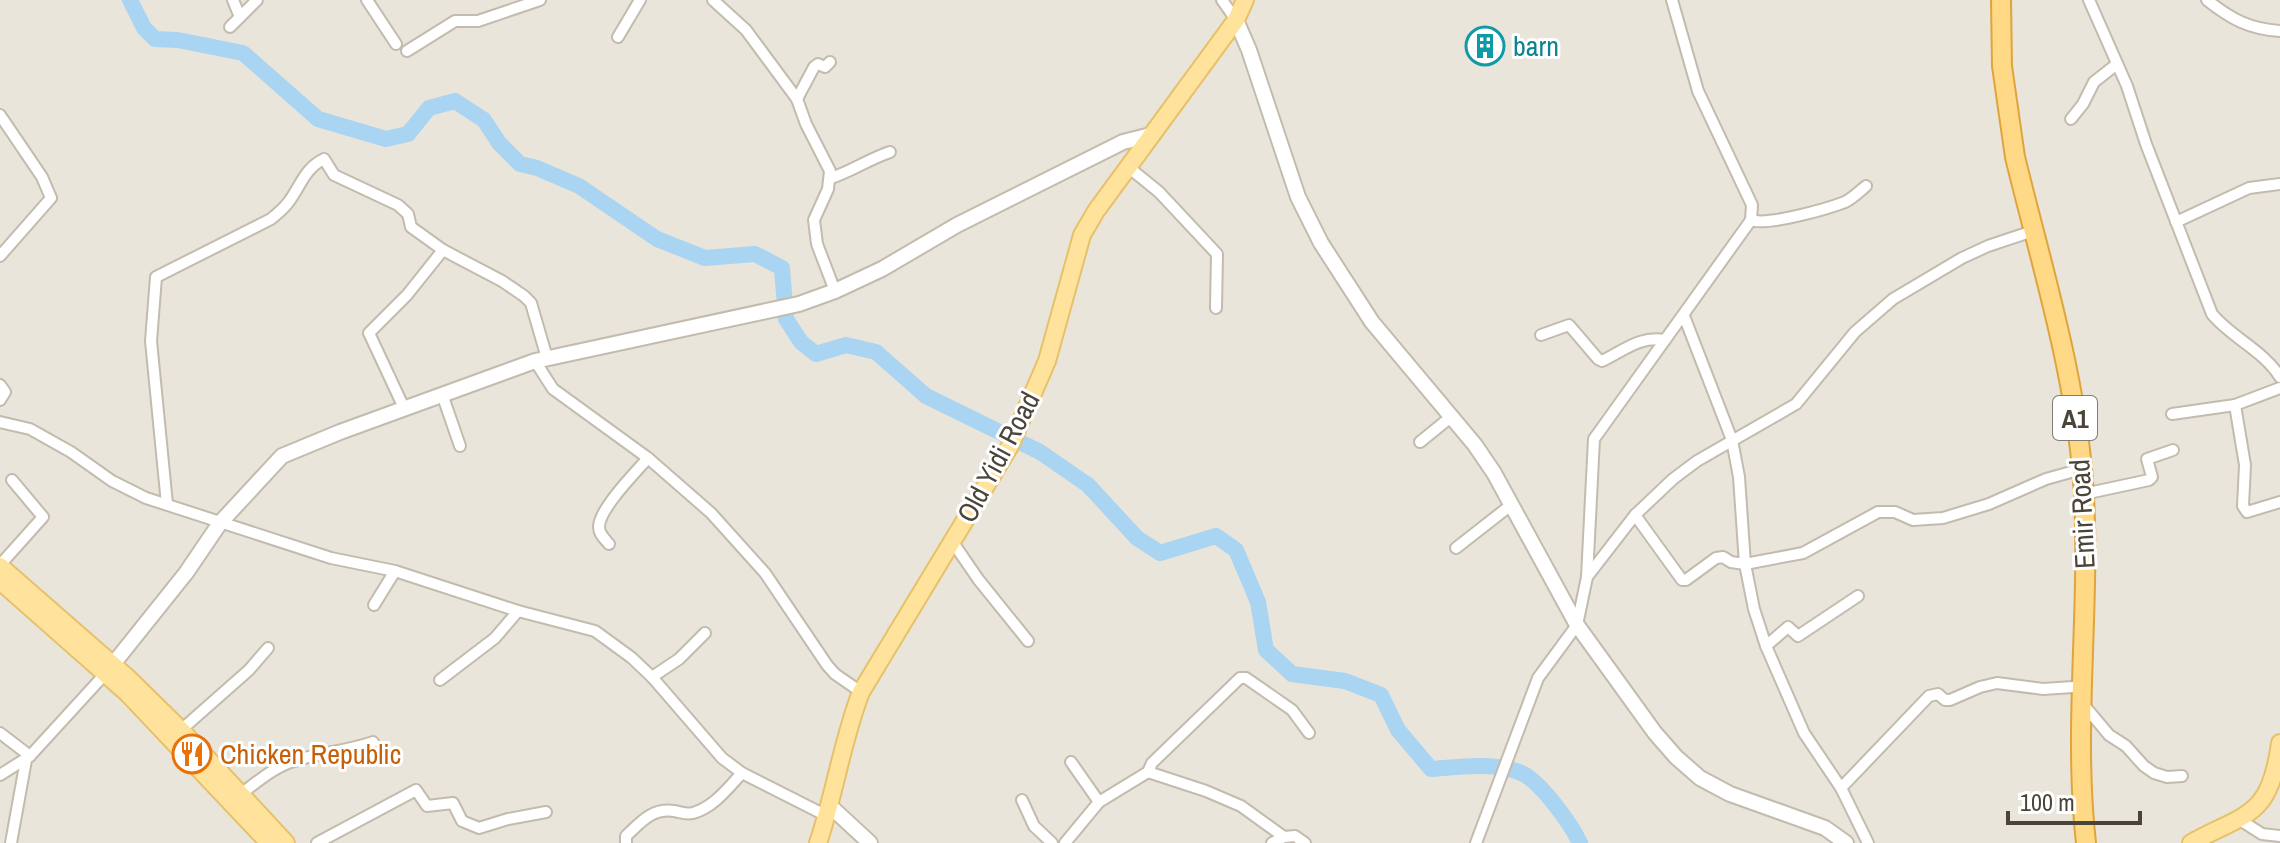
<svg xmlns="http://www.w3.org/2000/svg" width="2280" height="843" viewBox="0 0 2280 843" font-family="'Archivo Narrow',sans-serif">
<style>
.residential{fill:#eae5da}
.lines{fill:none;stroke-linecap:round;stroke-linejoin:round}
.river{stroke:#a9d4f2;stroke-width:16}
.minor-casing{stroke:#c2bbae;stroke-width:14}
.tertiary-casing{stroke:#c2bbae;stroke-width:18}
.primary-casing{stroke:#e6c16a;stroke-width:20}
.trunk-casing{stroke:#e0a43c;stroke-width:22}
.minor{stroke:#fff;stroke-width:10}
.tertiary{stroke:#fff;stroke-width:14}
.primary{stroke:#ffe39c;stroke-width:16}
.trunk{stroke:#ffd985;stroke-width:18}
.labels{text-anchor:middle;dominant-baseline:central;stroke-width:6;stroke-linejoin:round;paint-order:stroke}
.shield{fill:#fff;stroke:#817c74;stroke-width:2}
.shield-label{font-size:26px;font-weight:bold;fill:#4b4439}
.culture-label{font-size:28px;fill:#0d838f;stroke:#fff;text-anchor:start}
.street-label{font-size:28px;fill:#4b4439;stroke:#fff}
.food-label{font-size:28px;fill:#c56008;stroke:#fff;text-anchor:start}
</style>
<rect width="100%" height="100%" fill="#f6f3ec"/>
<rect class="residential" x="0" y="0" width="2280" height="843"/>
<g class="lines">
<path class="river" d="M130 0 144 28 155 39 178 40 243 53 318 119 386 139 408 134 429 108 455 101 484 120 499 143 520 164 537 168 579 186 657 239 705 258 755 254 782 268 786 319 801 342 816 354 846 345 876 352 926 396 1040 452 1088 485 1137 538 1160 553 1216 536 1236 550 1258 602 1266 650 1292 674 1345 681 1381 695 1398 730 1431 769C1459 767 1492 762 1519 772 1539 779 1571 824 1580 843"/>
<defs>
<g id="minor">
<polyline points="233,0 240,17"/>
<polyline points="367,0 396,44"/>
<polyline points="713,0 746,30 797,99 806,124 830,171 828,189 814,220 817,244 835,291"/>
<polyline points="1222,0 1236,20"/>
<path d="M2089 0 2127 86 2146 144 2212 314C2232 338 2263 350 2280 377"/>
<path d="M2207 0C2231 19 2249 29 2280 31"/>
<polyline points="230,27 257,0"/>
<polyline points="618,37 640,0"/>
<polyline points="407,51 455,21 478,21 540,0"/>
<polyline points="797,99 814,67 818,64 825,67 830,62"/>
<polyline points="0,115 42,177 51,198 0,256"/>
<polyline points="2071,119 2083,104 2094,82 2117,64"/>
<polyline points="1127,166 1159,192 1217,254 1216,308"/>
<path d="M831 178C852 171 869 159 890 152"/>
<path d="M1751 220C1767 226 1827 209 1845 202 1853 198 1860 191 1866 186"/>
<polyline points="2176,222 2249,188 2280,184"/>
<polyline points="1684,316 1732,440 1739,477 1745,564 1754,609 1766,646 1804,733 1841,788 1868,843"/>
<path d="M1541 335 1569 325 1598 359 1602 361C1625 350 1639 336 1665 340"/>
<polyline points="535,361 553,389 648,458 711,513 765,573 827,665 835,674 861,692"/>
<polyline points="0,385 5,392 0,400"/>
<polyline points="442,394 460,446"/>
<polyline points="2235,405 2245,465 2243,506 2247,512 2280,502"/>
<polyline points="404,408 369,333 407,295 443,250"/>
<polyline points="2172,414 2235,405 2280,388"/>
<polyline points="0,422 30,429 71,452 112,481 146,498 331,558 395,571 518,611 595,631 632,658 652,677 722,758 742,773 827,816"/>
<polyline points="1420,442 1452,416"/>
<polyline points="2084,494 2149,480 2152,477 2147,459 2173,450"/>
<path d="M167 504 151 341 156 277 271 219C278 213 285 208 290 200 301 185 305 168 324 159L334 175 398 205 408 214 411 227 443 250 502 281 524 296 531 303 547 358"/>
<polyline points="1635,515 1682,580 1686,580 1716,558 1723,557 1731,562 1745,564 1803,553 1878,512 1895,512 1913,520 1943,518 1989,504 2046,479 2071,472"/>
<polyline points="952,541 978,579 1028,641"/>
<path d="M609 544C604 538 599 534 599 527 599 509 635 473 648 458"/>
<polyline points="1456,548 1511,505"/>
<polyline points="0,565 43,517 12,480"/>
<polyline points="1587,577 1594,439 1751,220 1752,205 1698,91 1672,0"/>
<polyline points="374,605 395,571"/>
<polyline points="1766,646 1788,627 1798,636 1858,596"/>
<polyline points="652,677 679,659 705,633"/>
<polyline points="440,680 495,638 518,611"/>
<polyline points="2083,704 2109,735 2126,746 2144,766 2154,773 2167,777 2182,776"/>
<polyline points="181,730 249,670 268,648"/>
<polyline points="0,733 30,756"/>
<polyline points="1071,762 1099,802"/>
<polyline points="1148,772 1206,791 1241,806 1284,837"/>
<polyline points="0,775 30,756 105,674"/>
<polyline points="1841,788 1929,696 1938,694 1945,700 1950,700 1980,687 1997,683 2043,689 2073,687"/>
<path d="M241 794C257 782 274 767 294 761 320 753 347 751 373 742"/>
<polyline points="1022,800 1034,826 1052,843"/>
<polyline points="2240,820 2262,834 2280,836"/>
<polyline points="11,843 26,760"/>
<polyline points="317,843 416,790 427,806 453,803 462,821 479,828 508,819 546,812"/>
<path d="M626 843V836C641 822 652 808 674 811 681 812 686 815 693 813 714 807 728 788 742 773"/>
<polyline points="1065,843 1099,802 1148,772 1152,763 1240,678 1246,678 1292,710 1309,733"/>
<polyline points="1272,843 1284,837 1295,836 1305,843"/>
<polyline points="1476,843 1538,678 1577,625 1587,577 1635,515 1673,479 1697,461 1796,404 1855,332 1893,299 1962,258 1988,246 2033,231"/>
</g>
<g id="tertiary">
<polyline points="1236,20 1249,50 1298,197 1321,243 1372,322 1475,445 1494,473 1577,625 1655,733 1676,757 1700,778 1730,794 1825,828 1846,843"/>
<polyline points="106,673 186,573 220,523 282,456 340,432 535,361 799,304 835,291 882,269 957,225 1123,142 1151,135"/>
<polyline points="830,806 870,843"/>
</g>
<g id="primary">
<polyline points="0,566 127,677 181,730 286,843"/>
<polyline points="0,581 127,693 269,843"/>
<path d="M818 843C835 793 842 741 861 692L1010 446 1047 361 1082 235 1096 211 1236 20 1245 0"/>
<path d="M2191 843C2248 812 2270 817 2280 743"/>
</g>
<path id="trunk" d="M2001 0 2002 66 2015 157C2042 268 2078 381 2084 496 2090 612 2073 728 2086 843"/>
</defs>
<use href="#minor" class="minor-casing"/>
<use href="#tertiary" class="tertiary-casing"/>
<use href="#primary" class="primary-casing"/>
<use href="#trunk" class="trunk-casing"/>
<use href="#minor" class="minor"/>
<use href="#tertiary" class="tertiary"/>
<use href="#primary" class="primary"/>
<use href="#trunk" class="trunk"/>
</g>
<defs>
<symbol id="building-ring" viewBox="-11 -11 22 22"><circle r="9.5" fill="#fff" stroke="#0f9aa8" stroke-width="1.5"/><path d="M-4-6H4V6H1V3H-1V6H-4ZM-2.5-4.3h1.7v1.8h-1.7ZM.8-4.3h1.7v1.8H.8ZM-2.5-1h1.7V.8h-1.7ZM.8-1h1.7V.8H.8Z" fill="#0f9aa8"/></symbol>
<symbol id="restaurant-ring" viewBox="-11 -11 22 22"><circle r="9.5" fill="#fff" stroke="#e8710a" stroke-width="1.5"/><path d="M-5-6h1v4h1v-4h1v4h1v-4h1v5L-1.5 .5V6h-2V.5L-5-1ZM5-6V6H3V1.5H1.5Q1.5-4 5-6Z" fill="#e8710a"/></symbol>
</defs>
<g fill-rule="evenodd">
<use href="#building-ring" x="1463" y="24" width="44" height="44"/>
<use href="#restaurant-ring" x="170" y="732" width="44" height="44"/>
</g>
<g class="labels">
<rect class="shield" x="2053" y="396" width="44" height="44" rx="6"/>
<g class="shield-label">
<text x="2075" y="418">A1</text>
</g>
<g class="culture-label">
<text x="1513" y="46">barn</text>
</g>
<g class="street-label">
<text transform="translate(998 457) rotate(-62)">Old Yidi Road</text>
<text transform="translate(2082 514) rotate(-93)">Emir Road</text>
</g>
<g class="food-label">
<text x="220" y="754">Chicken Republic</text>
</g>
</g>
<path d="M2008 811v12h132v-12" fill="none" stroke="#4b4439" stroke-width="4"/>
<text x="2020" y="811" font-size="24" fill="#4b4439" stroke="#ffffff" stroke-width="6" paint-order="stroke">100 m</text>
</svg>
